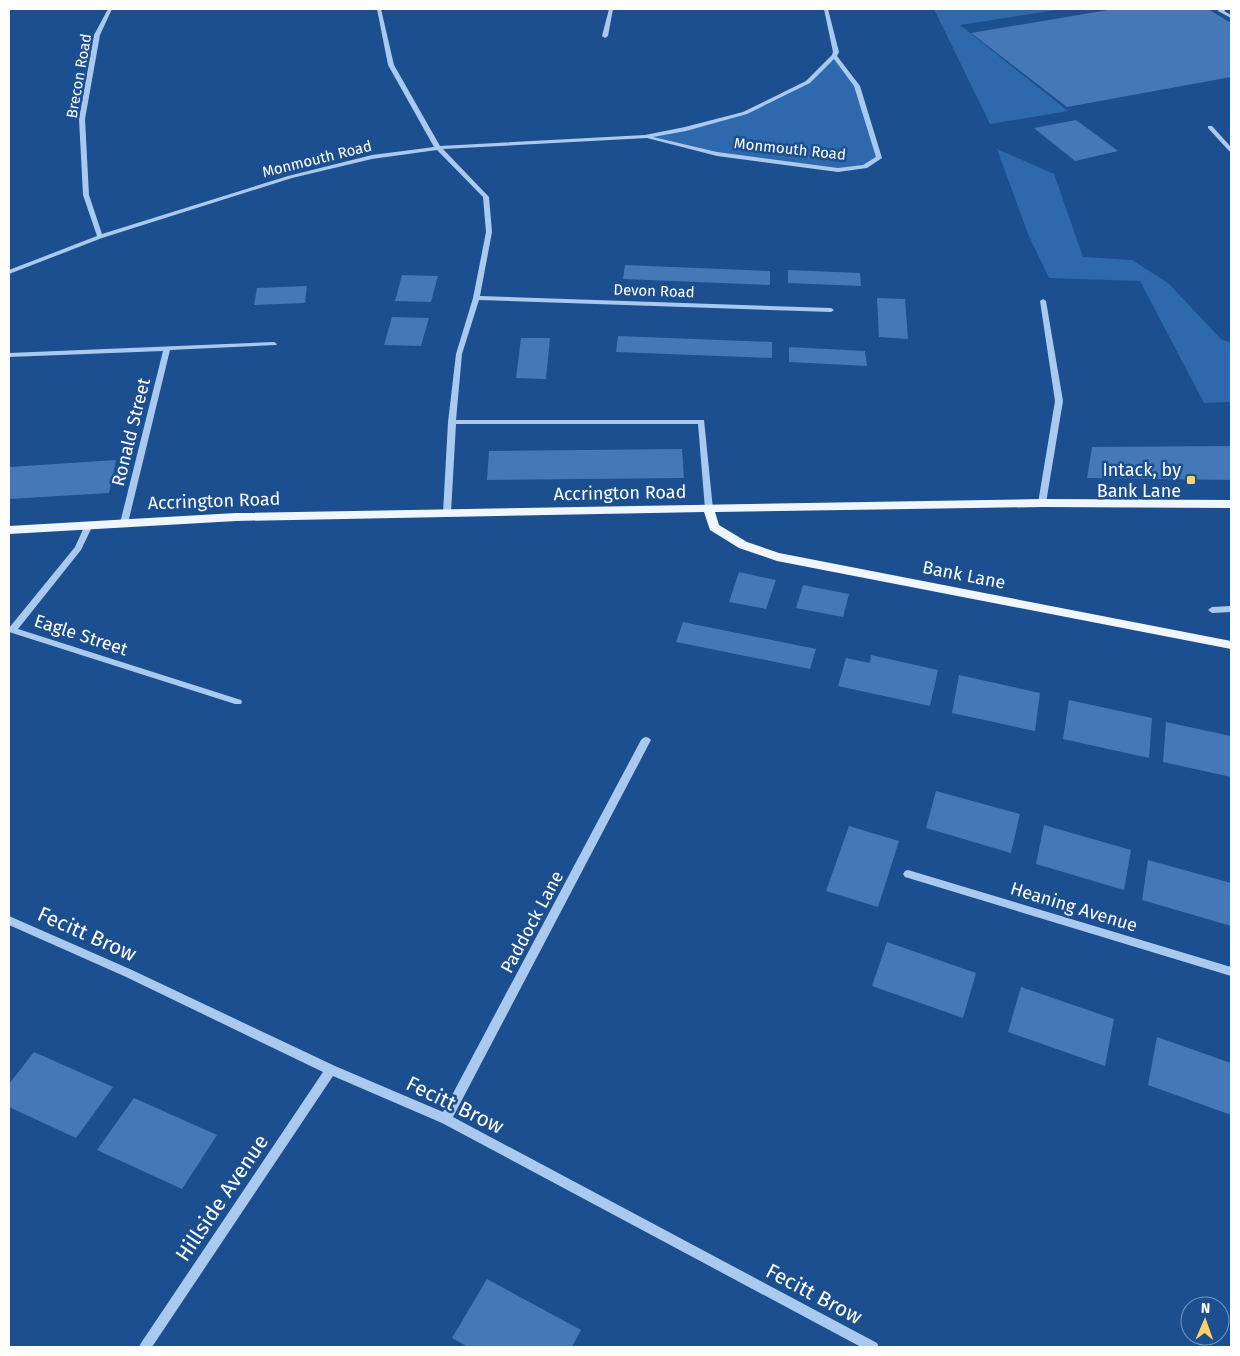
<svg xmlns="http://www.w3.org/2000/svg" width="1240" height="1356" viewBox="0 0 1240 1356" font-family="'Fira Sans',sans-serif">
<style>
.green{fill:#2e69ad}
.building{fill:#4478b7}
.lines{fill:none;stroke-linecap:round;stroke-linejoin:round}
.minor{fill:#a9c9ee;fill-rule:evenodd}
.major{fill:#f0f6ff;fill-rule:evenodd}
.poi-dot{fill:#ffd166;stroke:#1b4f8f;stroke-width:2}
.labels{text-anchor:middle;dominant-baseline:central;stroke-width:5;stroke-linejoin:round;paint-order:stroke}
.far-street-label{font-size:15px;fill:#fff;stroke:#1b4f8f}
.street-label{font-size:18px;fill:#fff;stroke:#1b4f8f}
.poi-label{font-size:18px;fill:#fff;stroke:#1b4f8f;text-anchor:end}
.near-street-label{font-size:21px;fill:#fff;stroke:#1b4f8f}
</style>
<rect width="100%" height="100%" fill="#1b4f8f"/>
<g class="green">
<polygon points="934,9 1062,9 960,25 1068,111 990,124"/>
<polygon points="834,56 857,86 879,158 865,167 838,170 717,154 645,137 745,113 808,82"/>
<polygon points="997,149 1054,174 1083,257 1132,260 1168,283 1221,339 1231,343 1231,402 1204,403 1140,281 1049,278 1028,234"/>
</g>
<g class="building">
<polygon points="1114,9 1208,9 1231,23 1231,77 1067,107 971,33"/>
<polygon points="1076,120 1118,151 1075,161 1034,128"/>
<polygon points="625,265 770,271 770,285 623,279"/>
<polygon points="788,270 860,273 861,286 788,283"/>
<polygon points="402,275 438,276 431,302 395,301"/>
<polygon points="307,286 305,303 254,305 257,288"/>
<polygon points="877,298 905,299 908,339 879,337"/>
<polygon points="392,317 429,318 421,346 384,345"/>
<polygon points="618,336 772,342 772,358 616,352"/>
<polygon points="521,338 550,338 546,379 516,378"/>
<polygon points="789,347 865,351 867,366 789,362"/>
<polygon points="1231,446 1231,480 1087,478 1092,447"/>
<polygon points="682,449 684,478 487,480 489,451"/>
<polygon points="116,460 109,493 9,499 9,467"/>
<polygon points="739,572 776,580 766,609 729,602"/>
<polygon points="803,585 849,594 843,617 796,608"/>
<polygon points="683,622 816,649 810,669 676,642"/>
<polygon points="871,655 938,670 930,706 838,686 846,658 870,663"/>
<polygon points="959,675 1040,693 1035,731 952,713"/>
<polygon points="1069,700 1152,718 1149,758 1063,739"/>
<polygon points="1166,722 1231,736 1231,777 1163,762"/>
<polygon points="936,791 1020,814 1011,853 926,828"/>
<polygon points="1044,825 1131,850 1124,890 1036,864"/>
<polygon points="849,826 899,841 878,907 826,891"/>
<polygon points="1148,860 1231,883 1231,926 1142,900"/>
<polygon points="887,942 976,973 963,1018 872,986"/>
<polygon points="1021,987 1114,1019 1105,1066 1008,1032"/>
<polygon points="1157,1037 1231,1063 1231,1115 1148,1085"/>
<polygon points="34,1052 113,1087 76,1138 9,1107 9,1084"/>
<polygon points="134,1098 217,1135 182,1189 97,1150"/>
<polygon points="487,1279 581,1330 572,1347 468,1347 452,1338"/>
</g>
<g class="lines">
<g class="minor">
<path d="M108 9H112L100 35 85 119 89 195 102 234 288 176 372 155 434 147 388 65 377 9H381L394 65 440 146 645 135 685 127 743 112 806 81 832 55 833 52 824 9H828L839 52 837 56 860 86 882 158 867 168 838 172 717 156 647 138 443 149 489 197 492 232 480 296 831 308 834 310 831 312 479 300 462 354 456 420H704L713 509 709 512 705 509 698 424H456L451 513 447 516 443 513 448 422 456 354 473 298 486 232 483 197 437 150 372 159 292 178 102 238 9 274V270L97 236 83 195 79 119 94 35ZM834 59 854 86 876 157 863 165 838 168 717 152 653 137 686 131 747 114 810 83Z"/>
<polygon points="609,9 613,9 608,36 605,38 602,36"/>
<polygon points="1219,9 1227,9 1224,11 1231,15 1231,18 1218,11"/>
<polygon points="1208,126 1212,126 1231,147 1231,152 1229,151 1208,128"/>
<polygon points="1043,299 1046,301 1063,401 1046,503 1042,506 1038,503 1055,401 1040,301"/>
<polygon points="274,342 277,344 276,345 170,350 128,523 124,526 120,523 163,351 9,357 9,353"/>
<polygon points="89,522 93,525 81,550 18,629 241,700 242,702 241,704 235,704 9,632 9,628 75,547 85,525"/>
<polygon points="1231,606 1231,612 1212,613 1208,610 1212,607"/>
<polygon points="646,737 649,738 651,740 453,1117 877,1343 879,1347 861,1347 442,1123 333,1076 152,1347 139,1347 141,1343 323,1072 124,976 9,925 9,916 132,970 335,1066 443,1112 641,740 643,738"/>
<polygon points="908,870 1231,967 1231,976 905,877 903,874 905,871"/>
</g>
<polygon class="major" points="1042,499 1231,500 1231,508 1042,507 715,512 719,525 747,542 779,553 1231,641 1231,649 777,561 739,548 710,530 704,512 236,521 9,534 9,526 236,513"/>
</g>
<rect class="poi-dot" x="1186" y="475" width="10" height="10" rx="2.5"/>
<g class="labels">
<g class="far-street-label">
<text transform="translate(79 76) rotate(-80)">Brecon Road</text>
<text transform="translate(790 149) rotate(6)">Monmouth Road</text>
<text transform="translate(317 159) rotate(-14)">Monmouth Road</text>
<text transform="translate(654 291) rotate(2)">Devon Road</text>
</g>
<g class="street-label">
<text transform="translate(131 432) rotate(-76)">Ronald Street</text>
<text transform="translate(620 493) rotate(-1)">Accrington Road</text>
<text transform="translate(214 501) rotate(-2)">Accrington Road</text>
<text transform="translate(964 575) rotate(11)">Bank Lane</text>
<text transform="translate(81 635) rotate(18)">Eagle Street</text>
<text transform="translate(1074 907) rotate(17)">Heaning Avenue</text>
<text transform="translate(532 922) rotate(-62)">Paddock Lane</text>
</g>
<g class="poi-label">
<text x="1181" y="470">Intack, by<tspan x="1181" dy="21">Bank Lane</tspan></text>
</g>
<g class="near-street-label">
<text transform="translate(87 934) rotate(24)">Fecitt Brow</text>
<text transform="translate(455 1105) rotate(26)">Fecitt Brow</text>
<text transform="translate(222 1198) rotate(-56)">Hillside Avenue</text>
<text transform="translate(814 1294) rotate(28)">Fecitt Brow</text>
</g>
</g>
<rect width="1240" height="1356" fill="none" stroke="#ffffff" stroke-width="20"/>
<g transform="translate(1205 1321) rotate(2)"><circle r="24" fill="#1b4f8f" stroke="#7695bc"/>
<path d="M0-4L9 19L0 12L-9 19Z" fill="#ffd166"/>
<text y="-8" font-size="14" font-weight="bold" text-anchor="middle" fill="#ffffff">N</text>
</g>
</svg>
